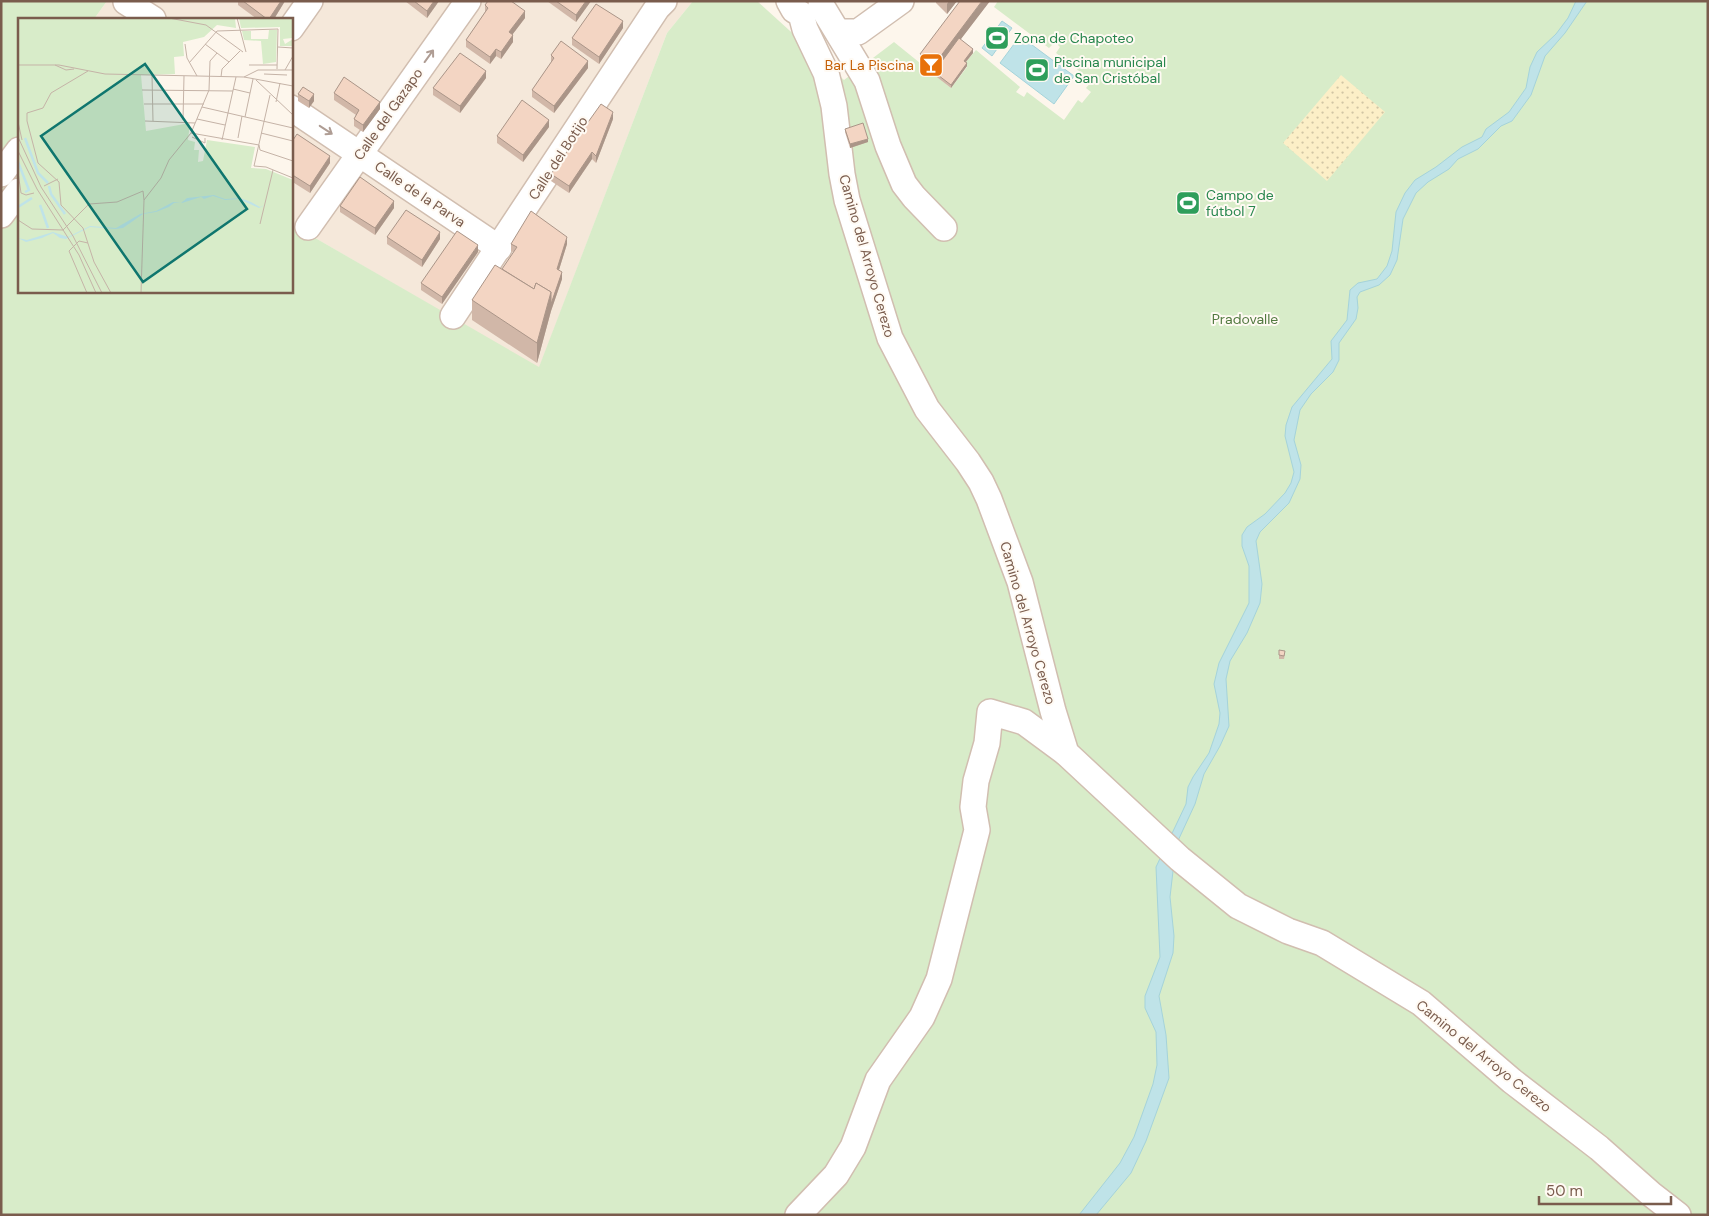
<svg xmlns="http://www.w3.org/2000/svg" width="1709" height="1216" viewBox="0 0 1709 1216" font-family="'DM Sans',sans-serif">
<style>
.residential{fill:#f5e8da}
.green{fill:#d8ecc9}
.sand{fill:url(#sand-dots)}
.water{fill:#bfe3e8;stroke:#a5d3da}
.lines{fill:none;stroke-linecap:round;stroke-linejoin:round}
.minor-casing{stroke:#d1beb0;stroke-width:28}
.minor{stroke:#fff;stroke-width:25}
.wall{fill:#d1b7a8}
.shaded-wall{fill:#aa9588}
.building{fill:#f3d5c3;stroke:#aa9588}
.oneway{stroke:#af9d94}
.labels{text-anchor:middle;dominant-baseline:central;stroke-width:4;stroke-linejoin:round;paint-order:stroke}
.leisure-label{font-size:14px;fill:#27864d;stroke:#fffaf3;text-anchor:start}
.food-label{font-size:14px;fill:#c56008;stroke:#fffaf3;text-anchor:end}
.street-label{font-size:14px;fill:#7a5c4d;stroke:#fffaf3}
.park-label{font-size:14px;fill:#537a41;stroke:#fffaf3}
.inset-river{fill:none;stroke:#bfe3e8;stroke-width:2.5}
.inset-road{fill:none;stroke:#c5b3a7;stroke-width:1}
.view{fill:#0f766e;fill-opacity:0.15;stroke:#0f766e;stroke-width:2.5}
.inset-edge{fill:none;stroke:#7a5c4d;stroke-width:2.5}
</style>
<defs>
<pattern id="sand-dots" width="8" height="8" patternUnits="userSpaceOnUse" patternTransform="scale(1.25)"><rect width="8" height="8" fill="#fcefc7"/><path d="M2 2h.1M6 6h.1" fill="none" stroke="#d1c5a4" stroke-width="1.8" stroke-linecap="round"/></pattern>
</defs>
<rect width="100%" height="100%" fill="#fdf6ec"/>
<polygon class="residential" points="107,1 693,1 667,33 539,368 291,224 291,19 94,19"/>
<polygon class="green" points="1,1 107,1 94,19 19,19 19,291 291,291 291,224 539,367 667,33 693,1 757,1 844,80 894,42 951,88 967,67 964,64 976,50 1020,87 1016,92 1024,97 1027,92 1064,120 1078,100 1082,103 1091,92 1086,88 1092,81 1056,53 1060,47 1055,42 1049,48 994,7 998,1 1708,1 1708,1215 1,1215"/>
<polygon class="sand" points="1341,75 1385,112 1327,181 1283,143"/>
<g class="water">
<polygon points="1576,1 1587,1 1565,33 1545,56 1531,95 1512,121 1501,126 1478,149 1458,159 1449,169 1428,182 1416,193 1403,219 1397,260 1390,275 1379,285 1360,292 1357,297 1358,308 1356,319 1339,343 1339,360 1333,372 1311,394 1300,410 1294,440 1301,465 1300,479 1289,503 1260,532 1256,541 1262,584 1260,603 1247,633 1230,661 1226,679 1229,726 1220,746 1204,774 1195,804 1176,845 1170,897 1174,936 1173,953 1159,996 1166,1035 1169,1078 1146,1141 1131,1173 1096,1215 1079,1215 1120,1163 1134,1137 1153,1084 1157,1065 1156,1032 1145,1008 1145,996 1160,957 1156,867 1186,804 1188,787 1193,777 1209,753 1219,724 1220,713 1214,684 1219,663 1249,603 1249,566 1242,546 1242,535 1247,527 1265,514 1285,493 1291,483 1294,472 1285,436 1286,425 1292,407 1332,359 1331,341 1347,320 1350,290 1358,283 1377,279 1387,266 1392,251 1396,212 1405,193 1415,180 1436,167 1462,147 1482,137 1486,129 1509,112 1526,88 1530,67 1537,52 1556,34 1568,18"/>
<polygon points="1002,21 1012,28 992,56 982,48"/>
<polygon points="1020,36 1074,76 1054,104 1000,63"/>
</g>
<g class="lines">
<defs>
<g id="minor">
<polyline points="789,1 794,10 801,14 805,29 826,73 834,106 842,174 847,200 890,338 927,409 968,462 981,482 989,499 1020,582 1053,711 1066,753 1180,859 1238,906 1288,931 1322,943 1421,1003 1512,1081 1599,1148 1651,1194 1678,1215"/>
<polyline points="126,2 153,19"/>
<polyline points="821,5 867,81 888,146 904,184 914,197 944,228"/>
<polyline points="291,28 310,1"/>
<polyline points="839,32 858,32 901,1"/>
<polyline points="291,108 499,248"/>
<polyline points="1,174 19,150"/>
<polyline points="1,215 19,191"/>
<polyline points="308,227 468,1"/>
<polyline points="453,316 657,8 664,1"/>
<polyline points="798,1215 836,1175 853,1147 878,1080 922,1017 939,979 977,830 973,807 976,781 987,743 990,712 1024,722 1066,753"/>
</g>
</defs>
<use href="#minor" class="minor-casing"/>
<use href="#minor" class="minor"/>
</g>
<g class="wall">
<polygon points="238,1 285,1 274,19 257,19 238,5"/>
<polygon points="405,1 439,1 427,18"/>
<polygon points="547,1 591,1 576,22"/>
<polygon points="936,1 957,1 947,14 936,3"/>
<polygon points="990,1 960,40 973,53 966,62 967,66 951,88 920,64 920,54"/>
<polygon points="485,5 525,18 512,35 513,42 501,59 496,56 490,64 466,47 466,40 485,12"/>
<polygon points="623,28 599,64 572,45 572,38"/>
<polygon points="551,55 588,68 554,113 532,97 532,90 551,63"/>
<polygon points="486,78 460,113 433,95 433,88"/>
<polygon points="334,93 380,109 363,132 354,126 354,119 356,115 334,100"/>
<polygon points="298,94 314,101 309,108 298,101"/>
<polygon points="613,119 596,163 592,159 569,193 551,181 551,174"/>
<polygon points="549,127 523,162 497,143 497,136"/>
<polygon points="845,129 868,142 850,148 845,132"/>
<polygon points="291,143 330,163 310,193 291,181"/>
<polygon points="340,206 394,208 375,235 340,212"/>
<polygon points="387,237 440,239 422,267 387,244"/>
<polygon points="511,244 567,244 559,270 562,279 551,311 537,363 472,320 472,300 502,269 514,252 511,251"/>
<polygon points="478,252 442,304 421,290 421,283"/>
<polygon points="1279,650 1285,654 1284,659 1279,659"/>
</g>
<g class="shaded-wall">
<polygon points="281,1 285,1 274,19 269,19"/>
<polygon points="434,1 439,1 427,18 427,11"/>
<polygon points="586,1 591,1 576,22 576,15"/>
<polygon points="949,1 957,1 947,14 947,4"/>
<polygon points="982,1 990,1 935,73 934,72 934,65"/>
<polygon points="525,11 525,18 509,39 509,32"/>
<polygon points="623,21 623,28 599,64 599,57"/>
<polygon points="513,35 513,42 501,59 501,52"/>
<polygon points="496,49 496,56 490,64 490,57"/>
<polygon points="973,49 973,53 964,64 964,61"/>
<polygon points="588,61 588,68 554,113 554,106"/>
<polygon points="967,63 967,66 951,88 951,85"/>
<polygon points="486,71 486,78 460,113 460,106"/>
<polygon points="314,94 314,101 309,108 309,101"/>
<polygon points="380,102 380,109 363,132 363,125"/>
<polygon points="613,112 613,119 596,163 596,156"/>
<polygon points="549,120 549,127 523,162 523,155"/>
<polygon points="868,139 868,142 850,148 850,144"/>
<polygon points="592,152 592,159 569,193 569,186"/>
<polygon points="330,156 330,163 310,193 310,186"/>
<polygon points="394,201 394,208 375,235 375,228"/>
<polygon points="440,232 440,239 422,267 422,260"/>
<polygon points="567,237 567,244 557,276 557,269"/>
<polygon points="478,245 478,252 442,304 442,297"/>
<polygon points="562,272 562,279 551,311 537,363 537,343 551,292"/>
</g>
<g class="building">
<polygon points="243,1 281,1 269,19 267,19"/>
<polygon points="414,1 434,1 427,11"/>
<polygon points="488,1 511,1 525,11 509,32 513,35 501,52 496,49 490,57 466,40 488,8 485,5"/>
<polygon points="556,1 586,1 576,15"/>
<polygon points="960,1 982,1 934,65 920,54"/>
<polygon points="596,4 623,21 599,57 572,38"/>
<polygon points="959,38 973,49 964,61 967,63 951,85 934,72"/>
<polygon points="561,41 588,61 554,106 532,90 554,58 551,55"/>
<polygon points="460,53 486,71 460,106 433,88"/>
<polygon points="344,77 380,102 363,125 354,119 359,110 334,93"/>
<polygon points="303,87 314,94 309,101 298,94"/>
<polygon points="522,100 549,120 523,155 497,136"/>
<polygon points="601,104 613,112 596,156 592,152 569,186 551,174"/>
<polygon points="863,123 868,139 850,144 845,129"/>
<polygon points="297,134 330,156 310,186 291,174 291,143"/>
<polygon points="360,177 394,201 375,228 340,206"/>
<polygon points="406,210 440,232 422,260 387,237"/>
<polygon points="531,211 567,237 557,269 562,272 551,304 551,292 536,283 534,289 502,269 517,247 511,244"/>
<polygon points="457,231 478,245 442,297 421,283"/>
<polygon points="495,265 534,289 536,283 551,292 537,343 472,300"/>
<polygon points="1279,650 1285,651 1284,656 1279,655"/>
</g>
<defs><path id="oneway-shaft" d="M-6 0H5M1.5-3L5.5 0L1.5 3" fill="none" stroke-width="1.6" stroke-linecap="round" stroke-linejoin="round" transform="scale(1.25)"/></defs>
<g class="oneway">
<use href="#oneway-shaft" transform="translate(429 56) rotate(-54)"/>
<use href="#oneway-shaft" transform="translate(326 130) rotate(33)"/>
</g>
<defs>
<symbol id="stadium-square" viewBox="-11 -11 22 22"><rect x="-9" y="-9" width="18" height="18" rx="4" fill="#2e9e5b" stroke="#fffaf3"/><path d="M0-5a6.5 5 0 1 0 0 10a6.5 5 0 1 0 0-10ZM-3.5-1.8h7v3.6h-7Z" fill="#fff"/></symbol>
<symbol id="bar-square" viewBox="-11 -11 22 22"><rect x="-9" y="-9" width="18" height="18" rx="4" fill="#e8710a" stroke="#fffaf3"/><path d="M-6-5H6L.8 .8V4.5H3.5V6h-7V4.5H-.8V.8Z" fill="#fff"/></symbol>
</defs>
<g fill-rule="evenodd">
<use href="#stadium-square" x="983" y="24" width="28" height="28"/>
<use href="#bar-square" x="917" y="51" width="28" height="28"/>
<use href="#stadium-square" x="1023" y="56" width="28" height="28"/>
<use href="#stadium-square" x="1174" y="189" width="28" height="28"/>
</g>
<g class="labels">
<g class="leisure-label">
<text x="1014" y="38">Zona de Chapoteo</text>
<text x="1054" y="62">Piscina municipal<tspan x="1054" dy="16">de San Cristóbal</tspan></text>
<text x="1206" y="195">Campo de<tspan x="1206" dy="16">fútbol 7</tspan></text>
</g>
<g class="food-label">
<text x="914" y="65">Bar La Piscina</text>
</g>
<g class="street-label">
<text transform="translate(388 114) rotate(-55)">Calle del Gazapo</text>
<text transform="translate(558 158) rotate(-57)">Calle del Botijo</text>
<text transform="translate(420 194) rotate(34)">Calle de la Parva</text>
<text transform="translate(867 256) rotate(74)">Camino del Arroyo Cerezo</text>
<text transform="translate(1028 623) rotate(74)">Camino del Arroyo Cerezo</text>
<text transform="translate(1484 1056) rotate(39)">Camino del Arroyo Cerezo</text>
</g>
<g class="park-label">
<text x="1245" y="319">Pradovalle</text>
</g>
</g>
<g transform="translate(18 18)">
<rect width="275" height="275" fill="#fdf6ec"/>
<path d="M0 0H217L218 10 199 7 186 19 165 24 166 38 156 39 157 56 123 57 128 113 172 105 170 122 177 124 176 132H181L180 144 185 143 189 122 237 129 233 150 248 151 275 162V275H0ZM221 0H275L274 20 265 21 267 26 275 21V28H262V9L223 10ZM251 12H259L258 44 245 46 243 23 226 22 224 13H233V21H250Z" fill="#d8ecc9"/>
<path d="M196 177 207 181 222 180 233 184 242 189 247 187 241 190 221 181 207 182 195 178 186 181 183 179 164 185H156L151 189 138 194 125 196 105 210 98 211 72 209 48 221 42 220 35 215 24 220 8 224 0 220 9 222 35 214 50 219 72 208 98 210 122 196 138 193 155 184 163 185 169 180Z" fill="#bfe3e8"/>
<path class="inset-river" d="M7 120 20 155 30 165M0 144 11 172 7 174M31 168 33 176 47 196M22 187 30 210M0 189 14 180"/>
<path class="inset-road" d="M151 0 188 7 225 34M219 0 228 34M167 26 169 40 179 58M187 26 211 44M260 29 275 30M171 45 199 13 260 11 259 51M0 47H41L87 56 226 59 275 68M37 47 48 52 56 51M231 47H259M267 52 275 38M70 53 33 75 25 90 9 95V103L20 145 41 164 43 187 65 210 76 244 93 275M246 56 269 57M134 57 135 103M203 59 204 51 222 33M226 59 240 52H275M238 62 275 97M215 71 232 75M124 72 215 73M252 77 236 148 248 149 275 160M258 84 262 65M126 86H186M184 89 275 110M227 99 235 61M179 101 207 107M165 102 166 58M127 103 177 105M0 104 4 122M173 115 241 127 242 132 275 143M243 115 275 123M0 119 23 169 55 218 84 275M174 119 187 125V120M220 120 224 98M204 122 218 59M0 133 19 171 61 237 78 275M0 154 3 175 8 177 16 175M26 168 40 161M0 202 14 211 45 212 71 186 99 184 125 173 126 182M242 206 255 152M69 275 51 233 61 223 70 225M123 275 126 182 143 160 151 142 173 115 191 72 192 43 199 35"/>
<path class="view" d="M127 46 229 191 125 264 23 118Z"/>
<rect width="275" height="275" class="inset-edge"/>
</g>
<rect width="1709" height="1216" fill="none" stroke="#7a5c4d" stroke-width="5"/>
<path d="M1539 1196v8h132v-8" fill="none" stroke="#7a5c4d" stroke-width="2.5"/>
<text x="1546" y="1196" font-size="15" fill="#7a5c4d" stroke="#fffaf3" stroke-width="4" paint-order="stroke">50 m</text>
</svg>
